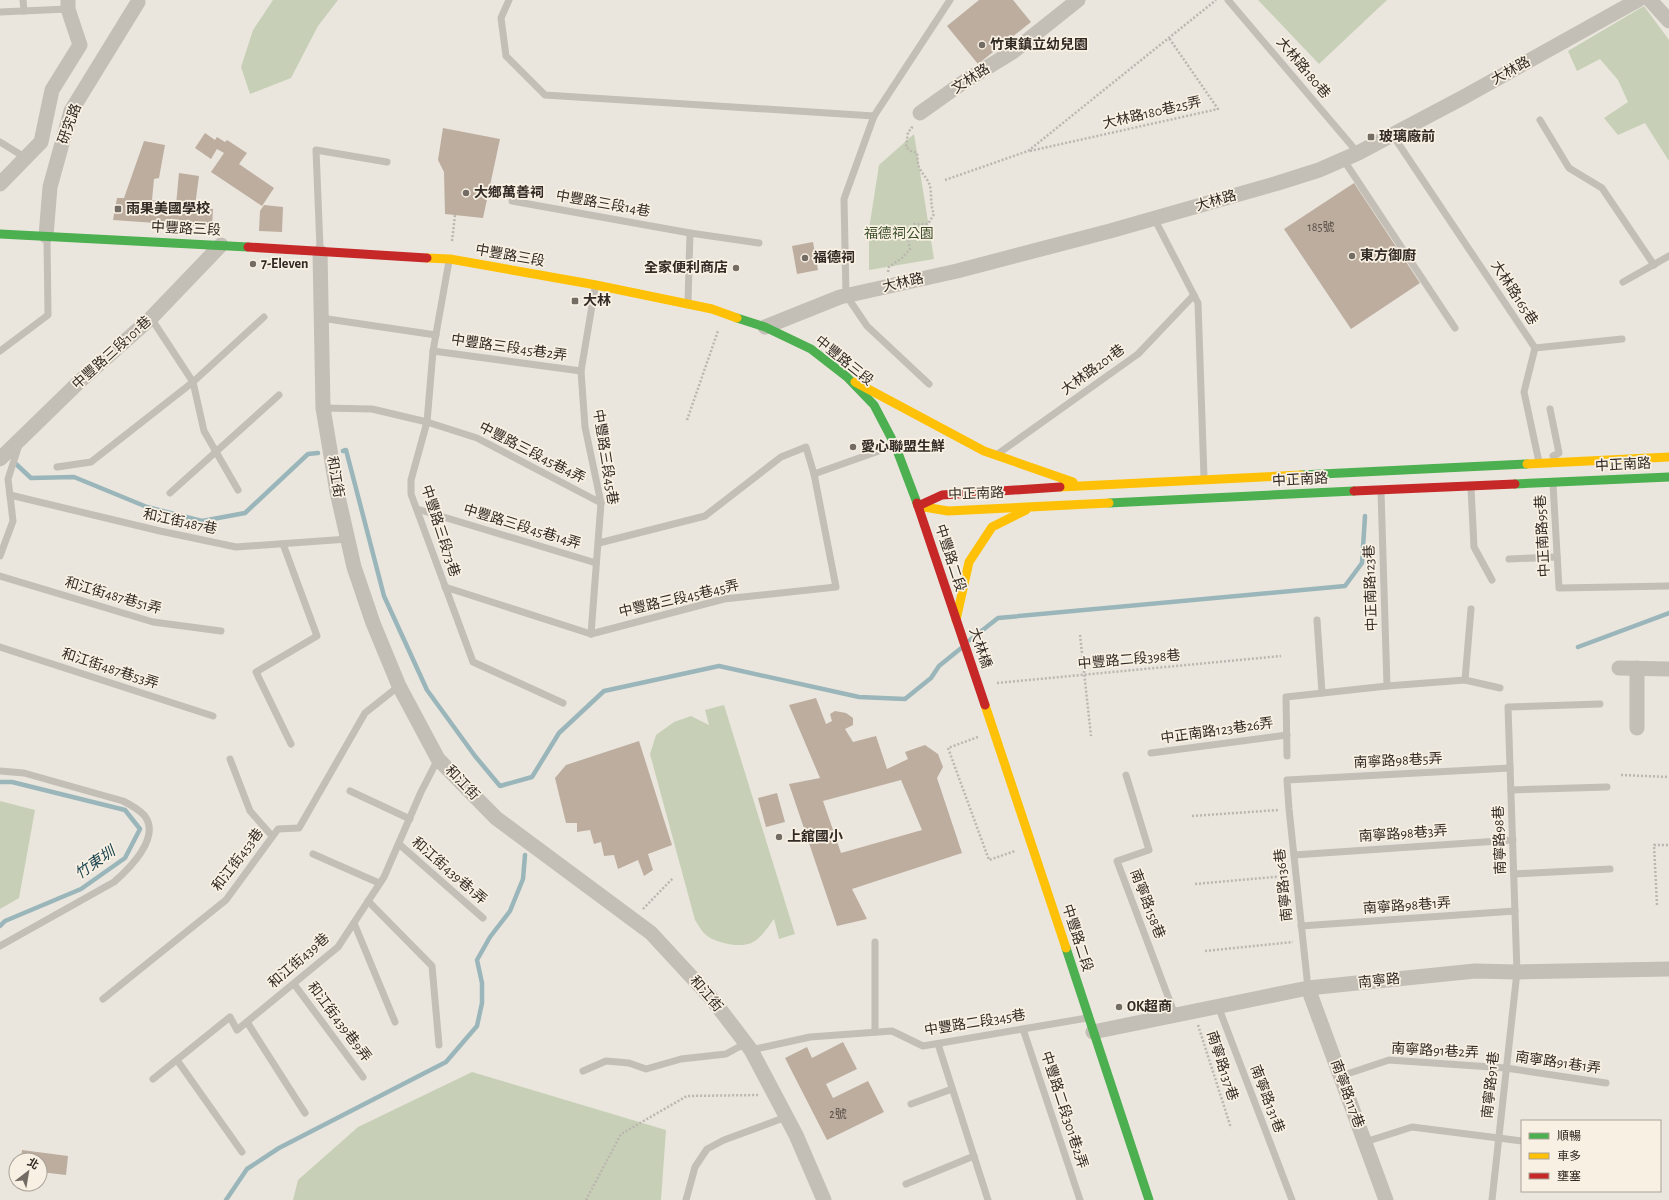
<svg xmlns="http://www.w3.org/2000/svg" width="1669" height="1200" viewBox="0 0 1669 1200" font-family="'Alegreya Sans','Noto Sans TC',sans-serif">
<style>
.green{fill:#c7d0b7}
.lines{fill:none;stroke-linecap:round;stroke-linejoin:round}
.stream{stroke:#9ab6ba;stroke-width:4.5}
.building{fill:#bdad9f;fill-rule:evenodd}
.path{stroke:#bbb6af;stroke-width:2.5;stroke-dasharray:2 2;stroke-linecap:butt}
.lane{stroke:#c3beb6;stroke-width:7}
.street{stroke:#c3beb6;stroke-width:15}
.fast{stroke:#4caf50;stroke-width:9}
.slow{stroke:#ffc107;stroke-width:9}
.jam{stroke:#c62828;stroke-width:9}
.poi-dot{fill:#726c65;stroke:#f8f1e3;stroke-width:1.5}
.labels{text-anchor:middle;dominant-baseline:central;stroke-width:3.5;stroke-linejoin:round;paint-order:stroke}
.number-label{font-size:12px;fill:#554c44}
.poi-label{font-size:14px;font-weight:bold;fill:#322b25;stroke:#f8f1e3;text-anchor:start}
.street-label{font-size:14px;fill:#322b25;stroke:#f8f1e3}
.park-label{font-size:14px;fill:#3c4f2a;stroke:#f8f1e3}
.water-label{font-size:15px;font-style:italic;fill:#1d4652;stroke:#f8f1e3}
</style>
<rect width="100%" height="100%" fill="#eae6dd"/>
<g class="green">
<polygon points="273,0 338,0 318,26 291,78 250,94 241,67 253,30"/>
<polygon points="1258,0 1387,0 1319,64"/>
<polygon points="1644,6 1669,40 1669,161 1645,123 1618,135 1604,118 1628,102 1618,80 1600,59 1577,71 1568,51"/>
<polygon points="914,134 934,259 869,270 869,229 879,165"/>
<path d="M724 705 795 934 779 939 774 919C768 927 762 937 753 942 742 949 715 943 706 935 701 931 698 924 695 920L650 754 656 735 674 722 691 716 709 725 705 710Z"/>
<polygon points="0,801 35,810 19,898 0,909"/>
<polygon points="472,1072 666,1130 661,1200 293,1200 298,1180 358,1127"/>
</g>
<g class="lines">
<g class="stream">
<polyline points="343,451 346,450 384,596 427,690 475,756 500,786 532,777 559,733 604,691 719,666 859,697 905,699 931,678 939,666 960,649"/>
<polyline points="16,464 31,478 74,477 147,507 202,521 245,513 308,454 318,453"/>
<polyline points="970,640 998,618 1345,586 1362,563 1365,516"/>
<polyline points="1578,647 1669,613"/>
<polyline points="0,782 12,782 125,810 140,829 125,858 81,889 5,921 0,926"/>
<polyline points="226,1200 247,1169 279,1148 446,1062 477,1026 482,1003 482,983 477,960 490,937 510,911 523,879 525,855"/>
</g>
</g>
<g class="building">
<polygon points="979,0 1013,0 1031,22 978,64 947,26"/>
<polygon points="443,128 500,139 483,218 445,214 444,172 438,160"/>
<polygon points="205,133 215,140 217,137 225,142 227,140 247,153 239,164 274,188 262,206 211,172 224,153 217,149 211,159 195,148"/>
<polygon points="144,141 165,145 159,178 154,179 152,200 176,205 179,173 199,176 195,206 213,209 212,227 113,220 117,198 124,198"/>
<polygon points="1354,183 1420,283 1351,329 1284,229"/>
<polygon points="264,205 283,207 282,232 259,231 260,211"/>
<polygon points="813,242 818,270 797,274 792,246"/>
<path d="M816 698 826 724 832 721 830 714 835 711 846 713 853 718V725L845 729 853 742 876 736 887 769 908 759 905 752 925 745 938 754 943 767 937 778 962 853 852 889 867 919 837 926 789 784 820 778 789 705ZM901 780 922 830 841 853 823 801Z"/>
<polygon points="639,741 672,845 648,854 653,870 644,876 638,860 618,869 614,855 604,856 601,842 594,844 590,830 577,832 577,823 566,823 555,778 566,765"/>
<polygon points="777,793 785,822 766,827 758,798"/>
<polygon points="843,1042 857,1069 826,1084 833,1098 868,1081 884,1112 827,1140 785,1058 807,1047 812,1058"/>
<polygon points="22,1150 68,1156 66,1175 40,1172 40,1160 21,1160"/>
</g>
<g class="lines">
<g class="path">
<polyline points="1030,151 1218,109 1169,38"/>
<polyline points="945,180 1028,151 1216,0"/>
<polyline points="452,241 455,215"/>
<path d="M888 272 889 267 902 258 910 249 907 234 914 224H928L934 214C930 205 932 196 930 186 928 179 923 175 920 169 917 165 918 158 917 153L911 151 906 147 908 132 912 128 911 126"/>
<polyline points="687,420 718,331"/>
<polyline points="1080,635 1091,736"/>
<polyline points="997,683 1281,656"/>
<polyline points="978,737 948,748 989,860 1015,851"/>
<polyline points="1621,775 1669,777"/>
<polyline points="1192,816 1278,810"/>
<polyline points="1195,884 1285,876"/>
<polyline points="1657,905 1654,845 1669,845"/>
<polyline points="643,909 673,878"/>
<polyline points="1205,951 1293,942"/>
<polyline points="1198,1025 1231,1128"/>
<polyline points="586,1200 621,1134 687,1096 758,1095"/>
</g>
<g class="lane">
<polyline points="23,0 24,11"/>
<polyline points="509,0 501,18 506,56 545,95 874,116"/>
<polyline points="1228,0 1358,153"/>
<polyline points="0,12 68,9"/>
<polyline points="1540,120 1569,168 1602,188 1654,265"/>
<polyline points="1392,134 1535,348 1524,392 1539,462"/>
<polyline points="0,142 26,158"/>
<polyline points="1343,159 1455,328"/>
<polyline points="512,201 690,233 759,243"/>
<polyline points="1154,218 1198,303 1204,477"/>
<polyline points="320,248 316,150 387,162"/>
<polyline points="449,261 433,351 427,422 411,480 411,494 473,662 563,703"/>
<polyline points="1623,282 1669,256"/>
<polyline points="688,301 690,233"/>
<polyline points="151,318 193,382 204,431 238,490"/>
<polyline points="321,318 436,335"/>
<polyline points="1535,348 1622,339"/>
<polyline points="0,351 48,315 47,239"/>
<polyline points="433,351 581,371"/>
<polyline points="929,384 867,326 846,295 844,199 874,116 950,0"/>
<polyline points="323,408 372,409 427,422 477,438 601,503"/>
<polyline points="1550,409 1559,453 1553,456"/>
<polyline points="999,453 1138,354 1194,295"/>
<polyline points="57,467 91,462 193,382 264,317"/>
<polyline points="1553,484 1559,588 1669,586"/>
<polyline points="1471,488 1474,547 1492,580"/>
<polyline points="1381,492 1387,686"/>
<polyline points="170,493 279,395"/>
<polyline points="10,495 160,531 236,547 348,539"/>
<polyline points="417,509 596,563"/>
<polyline points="599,543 705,516 781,457 806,447 814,474"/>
<polyline points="283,544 317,636 256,672 291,744"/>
<polyline points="0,556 13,521 8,479 19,445"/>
<polyline points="1509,559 1557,557"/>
<polyline points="0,576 153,622 221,631"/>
<polyline points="445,587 591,634"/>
<polyline points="1317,620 1322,693"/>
<polyline points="591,634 724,599 836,587 814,474 893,446"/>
<polyline points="591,634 601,503 585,427 581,371 595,288"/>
<polyline points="0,647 213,716"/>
<polyline points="1465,680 1471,609"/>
<polyline points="1151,753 1287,735"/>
<polyline points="1287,756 1286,697 1387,686 1465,680 1500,688"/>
<polyline points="230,759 250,811 272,836"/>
<path d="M0 771 24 773 123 801C131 805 138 809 144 815 162 837 129 869 114 882L0 946"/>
<polyline points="1126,775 1149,850 1117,861 1175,1015"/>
<polyline points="1511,790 1607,787"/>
<polyline points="350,791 410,819"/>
<polyline points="399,844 483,918"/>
<polyline points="313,854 379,883"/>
<polyline points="1294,855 1513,840"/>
<polyline points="1514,874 1610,869"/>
<polyline points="368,901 432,966 439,1045"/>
<polyline points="354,923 395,1022"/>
<polyline points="1301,926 1515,911"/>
<polyline points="294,984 363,1077"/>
<polyline points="1308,988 1289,809 1287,780 1510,768"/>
<polyline points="103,999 226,900 278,829 299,828 365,713 399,686"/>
<polyline points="1218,1006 1292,1200"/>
<polyline points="247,1022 305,1113"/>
<polyline points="1023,1029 1080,1200"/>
<polyline points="875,1032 875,942"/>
<polyline points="938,1044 988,1200"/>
<polyline points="751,1050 810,1037 892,1031 923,1046 1087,1018"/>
<polyline points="177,1060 242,1152"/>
<polyline points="583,1071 606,1061 629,1063 646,1069 681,1059 726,1054 746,1043"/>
<polyline points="1341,1076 1389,1060 1506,1068 1606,1083"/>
<polyline points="153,1079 230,1017 237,1030 338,947 384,877 421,792 438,759"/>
<polyline points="911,1104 952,1089"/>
<polyline points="1365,1142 1412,1127 1522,1141"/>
<polyline points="906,1184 974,1156"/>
<polyline points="686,1200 695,1167 707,1149 724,1140 786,1117"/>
<polyline points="1492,1200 1517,972 1508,707 1600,704"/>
</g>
<g class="street">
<polyline points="1650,0 1669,21"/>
<polyline points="920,113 965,81 1014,51 1078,0"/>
<polyline points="0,184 41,142 52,90 80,45 68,9 68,0"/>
<polyline points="46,236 50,187 71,111 138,2"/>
<polyline points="320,252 323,408 337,492 354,567 373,623 399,686 438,759 496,818 651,933 712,999 751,1050 796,1135 824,1200"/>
<polyline points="765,327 840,297 957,271 1110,231 1278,183 1319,170 1358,153 1462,98 1638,0"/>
<polyline points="0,459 80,381 151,318 221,245"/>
<polyline points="1619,668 1669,669"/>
<polyline points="1637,728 1637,668"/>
<polyline points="1308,988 1386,1200"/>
<polyline points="1093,1032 1308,988 1475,971 1517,972 1669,969"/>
</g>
<g class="fast">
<polyline points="0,234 248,247"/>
<polyline points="737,318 765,327 811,349 847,377 874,405 895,445 917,503"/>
<polyline points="1301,475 1527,464"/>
<polyline points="1515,484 1669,477"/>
<polyline points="1109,503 1354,491"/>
<polyline points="1066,948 1149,1200"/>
</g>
<g class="slow">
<polyline points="427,258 450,259 596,285 712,309 737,318"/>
<polyline points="855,382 984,451 1073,482"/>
<polyline points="1527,464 1669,457"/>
<polyline points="1060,487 1301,475"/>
<polyline points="918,506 948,511 1109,503"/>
<polyline points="956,620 969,562 992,527 1026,510"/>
<polyline points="985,705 1066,948"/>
</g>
<g class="jam">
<polyline points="248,247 427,258"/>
<polyline points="1354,491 1515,484"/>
<polyline points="917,503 985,705"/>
<polyline points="918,506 942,495 1060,487"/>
</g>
</g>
<g class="poi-dot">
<circle cx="982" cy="45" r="4"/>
<rect x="1367" y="133" width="8" height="8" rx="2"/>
<circle cx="466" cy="193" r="4"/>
<rect x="114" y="205" width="8" height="8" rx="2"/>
<circle cx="1352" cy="256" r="4"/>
<circle cx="805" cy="258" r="4"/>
<circle cx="253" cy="264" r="4"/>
<circle cx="736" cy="268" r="4"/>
<rect x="571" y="297" width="8" height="8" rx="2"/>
<circle cx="853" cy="447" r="4"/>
<circle cx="779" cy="837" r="4"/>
<circle cx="1119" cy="1007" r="4"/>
</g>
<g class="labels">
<g class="number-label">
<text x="1321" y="227">185號</text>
<text x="838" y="1114">2號</text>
</g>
<g class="poi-label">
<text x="990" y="45">竹東鎮立幼兒園</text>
<text x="1379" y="137">玻璃廠前</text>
<text x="474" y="193">大鄉萬善祠</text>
<text x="126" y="209">雨果美國學校</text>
<text x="1360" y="256">東方御廚</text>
<text x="813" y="258">福德祠</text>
<text x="261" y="264">7-Eleven</text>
<text x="728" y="268" text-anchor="end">全家便利商店</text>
<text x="583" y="301">大林</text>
<text x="861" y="447">愛心聯盟生鮮</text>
<text x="787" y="837">上舘國小</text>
<text x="1127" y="1007">OK超商</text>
</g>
<g class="street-label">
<text transform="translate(1303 68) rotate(50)">大林路180巷</text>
<text transform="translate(1511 71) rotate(-29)">大林路</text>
<text transform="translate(971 79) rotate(-33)">文林路</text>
<text transform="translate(1152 113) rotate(-13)">大林路180巷25弄</text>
<text transform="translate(70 124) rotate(-70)">研究路</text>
<text transform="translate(1216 201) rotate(-16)">大林路</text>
<text transform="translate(603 204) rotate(10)">中豐路三段14巷</text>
<text transform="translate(186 229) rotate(3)">中豐路三段</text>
<text transform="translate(510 256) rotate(10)">中豐路三段</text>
<text transform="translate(903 283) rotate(-13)">大林路</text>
<text transform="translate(1514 293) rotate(57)">大林路165巷</text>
<text transform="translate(509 348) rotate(8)">中豐路三段45巷2弄</text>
<text transform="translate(112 353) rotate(-42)">中豐路三段101巷</text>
<text transform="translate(844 361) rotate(39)">中豐路三段</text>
<text transform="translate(1093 370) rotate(-36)">大林路201巷</text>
<text transform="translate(532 453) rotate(27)">中豐路三段45巷4弄</text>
<text transform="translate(605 457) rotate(81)">中豐路三段45巷</text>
<text transform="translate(1623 465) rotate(-3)">中正南路</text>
<text transform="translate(335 477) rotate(80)">和江街</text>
<text transform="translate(1300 480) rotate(-3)">中正南路</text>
<text transform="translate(976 494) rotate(-2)">中正南路</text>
<text transform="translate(180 522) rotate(12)">和江街487巷</text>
<text transform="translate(522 527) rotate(17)">中豐路三段45巷14弄</text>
<text transform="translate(440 531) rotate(72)">中豐路三段73巷</text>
<text transform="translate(1543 536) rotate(-93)">中正南路95巷</text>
<text transform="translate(950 558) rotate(72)">中豐路二段</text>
<text transform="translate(1371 588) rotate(-92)">中正南路123巷</text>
<text transform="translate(113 596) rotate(16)">和江街487巷51弄</text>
<text transform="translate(679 599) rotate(-13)">中豐路三段45巷45弄</text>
<text transform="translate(980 648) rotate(71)">大林橋</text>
<text transform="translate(1129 660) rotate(-5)">中豐路二段398巷</text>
<text transform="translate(110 669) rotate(18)">和江街487巷53弄</text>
<text transform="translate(1217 731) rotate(-8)">中正南路123巷26弄</text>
<text transform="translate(1398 761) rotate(-3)">南寧路98巷5弄</text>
<text transform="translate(462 783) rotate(46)">和江街</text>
<text transform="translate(1403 834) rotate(-4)">南寧路98巷3弄</text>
<text transform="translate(1500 840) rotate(-92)">南寧路98巷</text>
<text transform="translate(238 860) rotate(-53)">和江街453巷</text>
<text transform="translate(449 871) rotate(41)">和江街439巷1弄</text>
<text transform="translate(1284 885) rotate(-96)">南寧路136巷</text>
<text transform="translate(1147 904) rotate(69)">南寧路158巷</text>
<text transform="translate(1407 906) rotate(-4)">南寧路98巷1弄</text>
<text transform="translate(1077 938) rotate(72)">中豐路二段</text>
<text transform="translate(299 961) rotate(-41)">和江街439巷</text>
<text transform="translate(1379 981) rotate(-6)">南寧路</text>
<text transform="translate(706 994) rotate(49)">和江街</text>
<text transform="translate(339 1022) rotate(53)">和江街439巷9弄</text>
<text transform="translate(975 1023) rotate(-9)">中豐路二段345巷</text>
<text transform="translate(1435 1051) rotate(3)">南寧路91巷2弄</text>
<text transform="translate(1558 1063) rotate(8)">南寧路91巷1弄</text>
<text transform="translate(1222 1066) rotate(72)">南寧路137巷</text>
<text transform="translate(1491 1085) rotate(-84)">南寧路91巷</text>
<text transform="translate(1347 1094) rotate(70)">南寧路117巷</text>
<text transform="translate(1267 1099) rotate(69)">南寧路131巷</text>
<text transform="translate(1064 1110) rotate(72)">中豐路二段301巷2弄</text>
</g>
<g class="park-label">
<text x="899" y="234">福德祠公園</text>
</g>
<g class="water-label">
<text transform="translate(95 863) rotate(-35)">竹東圳</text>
</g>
</g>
<rect x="1521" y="1120" width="140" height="72" fill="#f8f1e3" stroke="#a9a297"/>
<rect x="1529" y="1133" width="20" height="6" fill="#4caf50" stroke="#a9a297"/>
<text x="1557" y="1140" font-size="12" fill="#322b25">順暢</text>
<rect x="1529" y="1153" width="20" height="6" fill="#ffc107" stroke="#a9a297"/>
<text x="1557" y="1160" font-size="12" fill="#322b25">車多</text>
<rect x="1529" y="1173" width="20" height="6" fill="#c62828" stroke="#a9a297"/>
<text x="1557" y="1180" font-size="12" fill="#322b25">壅塞</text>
<g transform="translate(28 1172) rotate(31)"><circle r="19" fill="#f8f1e3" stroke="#a9a297"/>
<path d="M0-3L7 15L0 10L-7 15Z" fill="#726c65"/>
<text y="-6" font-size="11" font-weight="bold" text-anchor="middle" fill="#322b25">北</text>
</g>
</svg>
